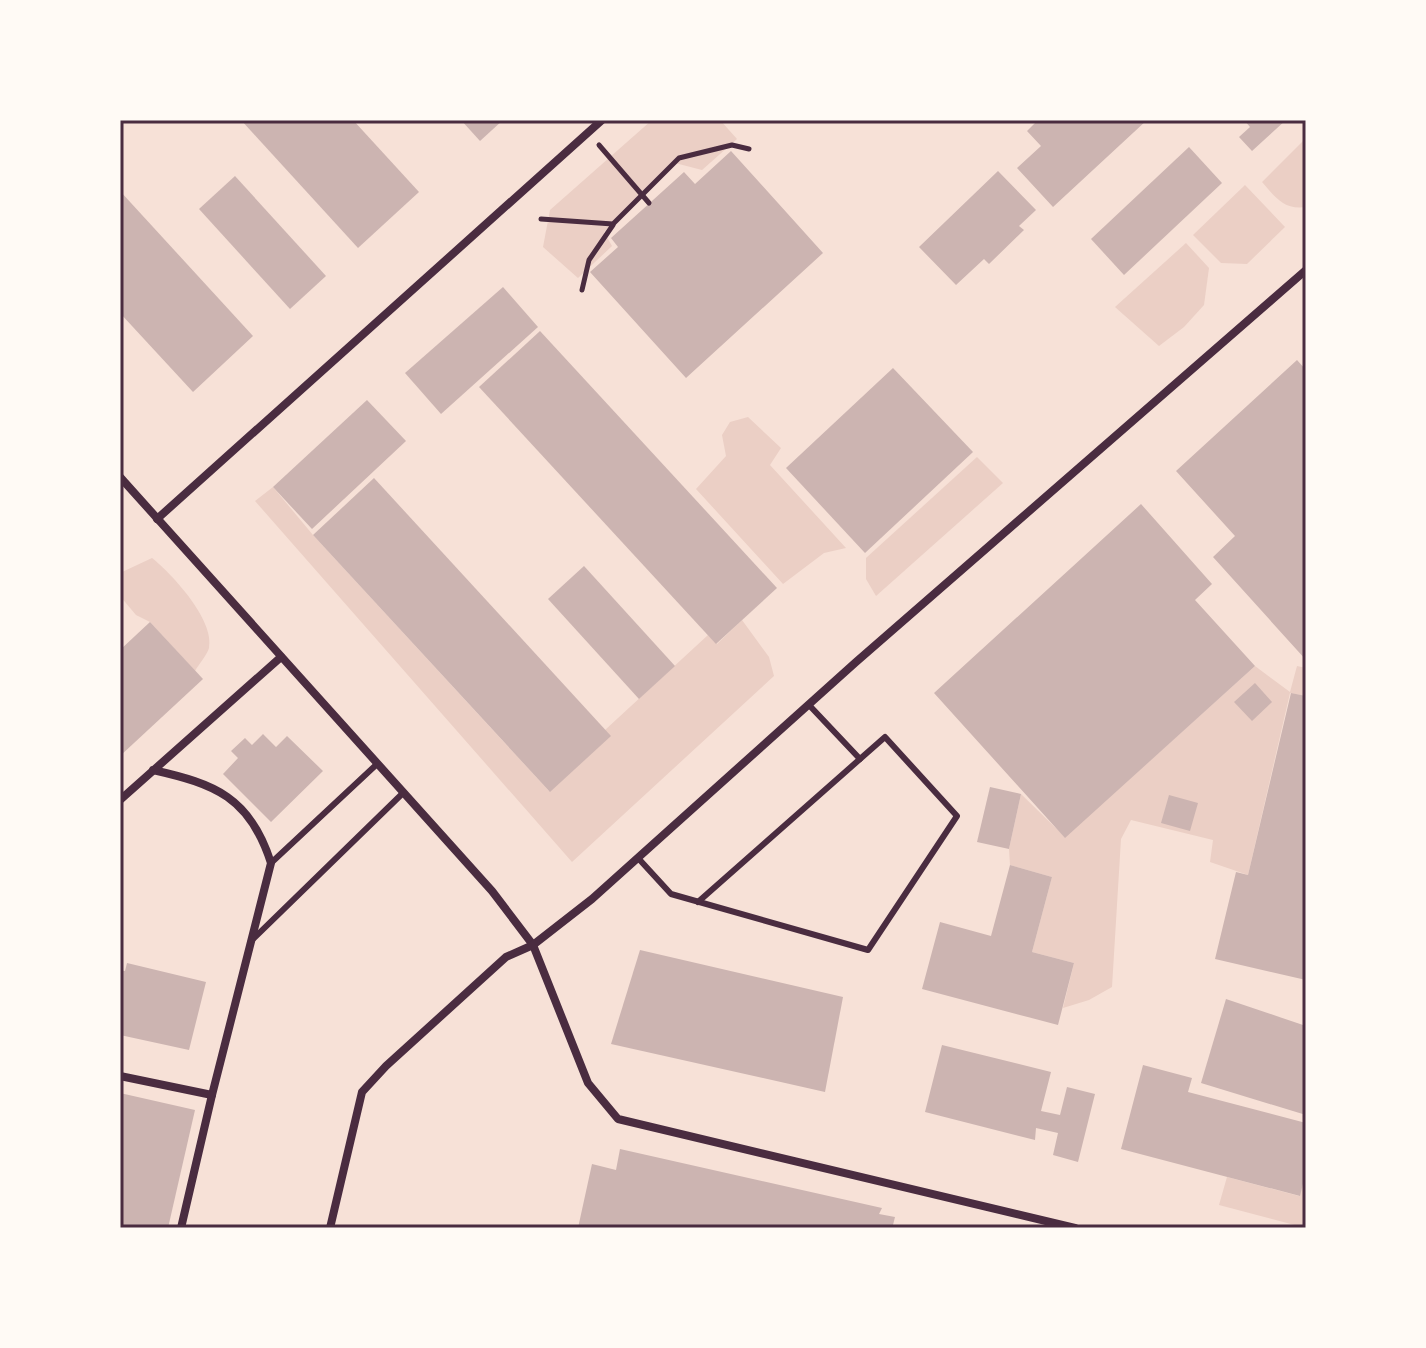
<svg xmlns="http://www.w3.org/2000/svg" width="1426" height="1348" viewBox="0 0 1426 1348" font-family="Rubik,sans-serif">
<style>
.green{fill:#ebcfc5}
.building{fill:#ccb4b1}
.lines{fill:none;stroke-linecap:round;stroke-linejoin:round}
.path{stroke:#4a2c40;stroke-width:5}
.service{stroke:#4a2c40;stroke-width:6}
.minor{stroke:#4a2c40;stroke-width:8}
.neatline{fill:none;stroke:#4a2c40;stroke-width:3}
</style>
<rect width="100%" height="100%" fill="#f7e1d7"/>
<g class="green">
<polygon points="652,120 720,120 737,139 702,170 675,163 604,232 612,246 578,278 543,247 550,210"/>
<path d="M1303 141 1306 145V207C1284 210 1276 198 1262 182Z"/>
<polygon points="1245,185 1285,227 1247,264 1221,263 1193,235"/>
<polygon points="1186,243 1209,268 1204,305 1184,327 1159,346 1115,307"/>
<polygon points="748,417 781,448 770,465 846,548 824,553 783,584 696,489 726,456 722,435 730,422"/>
<polygon points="977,457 1003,483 876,596 866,579 866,558"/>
<polygon points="273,487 313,535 549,791 605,730 708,635 717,644 742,620 769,657 774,676 572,862 255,501"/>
<path d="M152 558C172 574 215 620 209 648 207 655 199 664 195 671L150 622 136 615 120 596V573Z"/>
<polygon points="1255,666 1290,692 1297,666 1306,668 1306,696 1290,693 1248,875 1210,862 1213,840 1131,820 1121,839 1112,987 1089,1000 1063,1008 1074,963 1032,952 1052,877 1010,865 1009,849 1021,794 1065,837"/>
<polygon points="1306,1175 1306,1228 1219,1205 1227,1177 1299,1196"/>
</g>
<g class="building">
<polygon points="241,120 353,120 419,192 358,248"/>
<polygon points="461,120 503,120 480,141"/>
<polygon points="1035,120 1147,120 1053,207 1017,168 1041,146 1027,131 1036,122"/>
<polygon points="1244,120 1286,120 1252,151 1239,137 1250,127"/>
<polygon points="1189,147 1222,183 1124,275 1091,239"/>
<polygon points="731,151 823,253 686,378 590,272 618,247 611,238 684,172 695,184"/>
<polygon points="998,171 1036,210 1019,226 1024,230 989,264 984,259 956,285 919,247"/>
<polygon points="235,176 326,276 290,309 199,209"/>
<polygon points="120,191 253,336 193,392 120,313"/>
<polygon points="503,287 538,327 441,414 405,373"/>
<polygon points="540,331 777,588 716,644 479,387"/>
<polygon points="1297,360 1306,370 1306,660 1213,557 1235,536 1176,471"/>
<polygon points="893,368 973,452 865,553 786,468"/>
<polygon points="367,400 406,441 312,529 273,487"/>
<polygon points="374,478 611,736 550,792 313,535"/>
<polygon points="1141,504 1212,584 1195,600 1255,666 1065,838 934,693"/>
<polygon points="584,566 675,666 639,699 548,599"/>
<polygon points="150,622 203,679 120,756 120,650"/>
<polygon points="1255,683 1272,702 1252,721 1234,702"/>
<polygon points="1291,693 1306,696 1306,980 1215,959 1236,872 1248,875"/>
<polygon points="263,734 276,747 287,736 323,771 271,822 223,774 238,758 231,751 245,738 252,745"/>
<polygon points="990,787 1021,794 1009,849 977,842"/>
<polygon points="1169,795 1198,803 1190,831 1161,823"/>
<polygon points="1010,865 1052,877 1032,952 1074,963 1058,1025 922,989 940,922 991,936"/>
<polygon points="640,950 843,997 825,1092 611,1044"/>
<polygon points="127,963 206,982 189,1050 120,1035 120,970 125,971"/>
<polygon points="1226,999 1306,1026 1306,1115 1201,1083"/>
<polygon points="942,1045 1051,1072 1041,1111 1060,1115 1067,1087 1095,1094 1078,1162 1053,1155 1058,1133 1036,1128 1035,1140 925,1112"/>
<polygon points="1143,1065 1192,1078 1188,1092 1306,1123 1306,1172 1300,1196 1121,1149"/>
<polygon points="120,1093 195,1110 168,1228 120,1228"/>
<polygon points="620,1149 882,1208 879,1214 895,1217 893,1225 900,1228 578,1228 592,1164 616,1170"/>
</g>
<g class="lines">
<g class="path">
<polyline points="599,145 649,203"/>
<polyline points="541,219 613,224 679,158 732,145 749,149"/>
<polyline points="582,290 589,260 613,225"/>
</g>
<g class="service">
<polyline points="638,858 671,894 868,950 957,816 885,737 860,759 809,705"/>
<polyline points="271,863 377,764"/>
<polyline points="698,902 860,759"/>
<polyline points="251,941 403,793"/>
</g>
<g class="minor">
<polyline points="120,477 492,891 533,945 588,1083 618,1119 1075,1228"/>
<polyline points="157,519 602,120"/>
<polyline points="120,800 281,657"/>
<path d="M120 1076 212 1095 271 863C250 797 215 784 153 770"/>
<polyline points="181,1228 212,1095"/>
<polyline points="330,1228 362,1092 386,1066 506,957 533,945 592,899 856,662 1306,270"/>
</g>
</g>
<rect width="1426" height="1348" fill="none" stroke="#fffaf5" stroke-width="244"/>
<rect x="122" y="122" width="1182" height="1104" class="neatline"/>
</svg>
